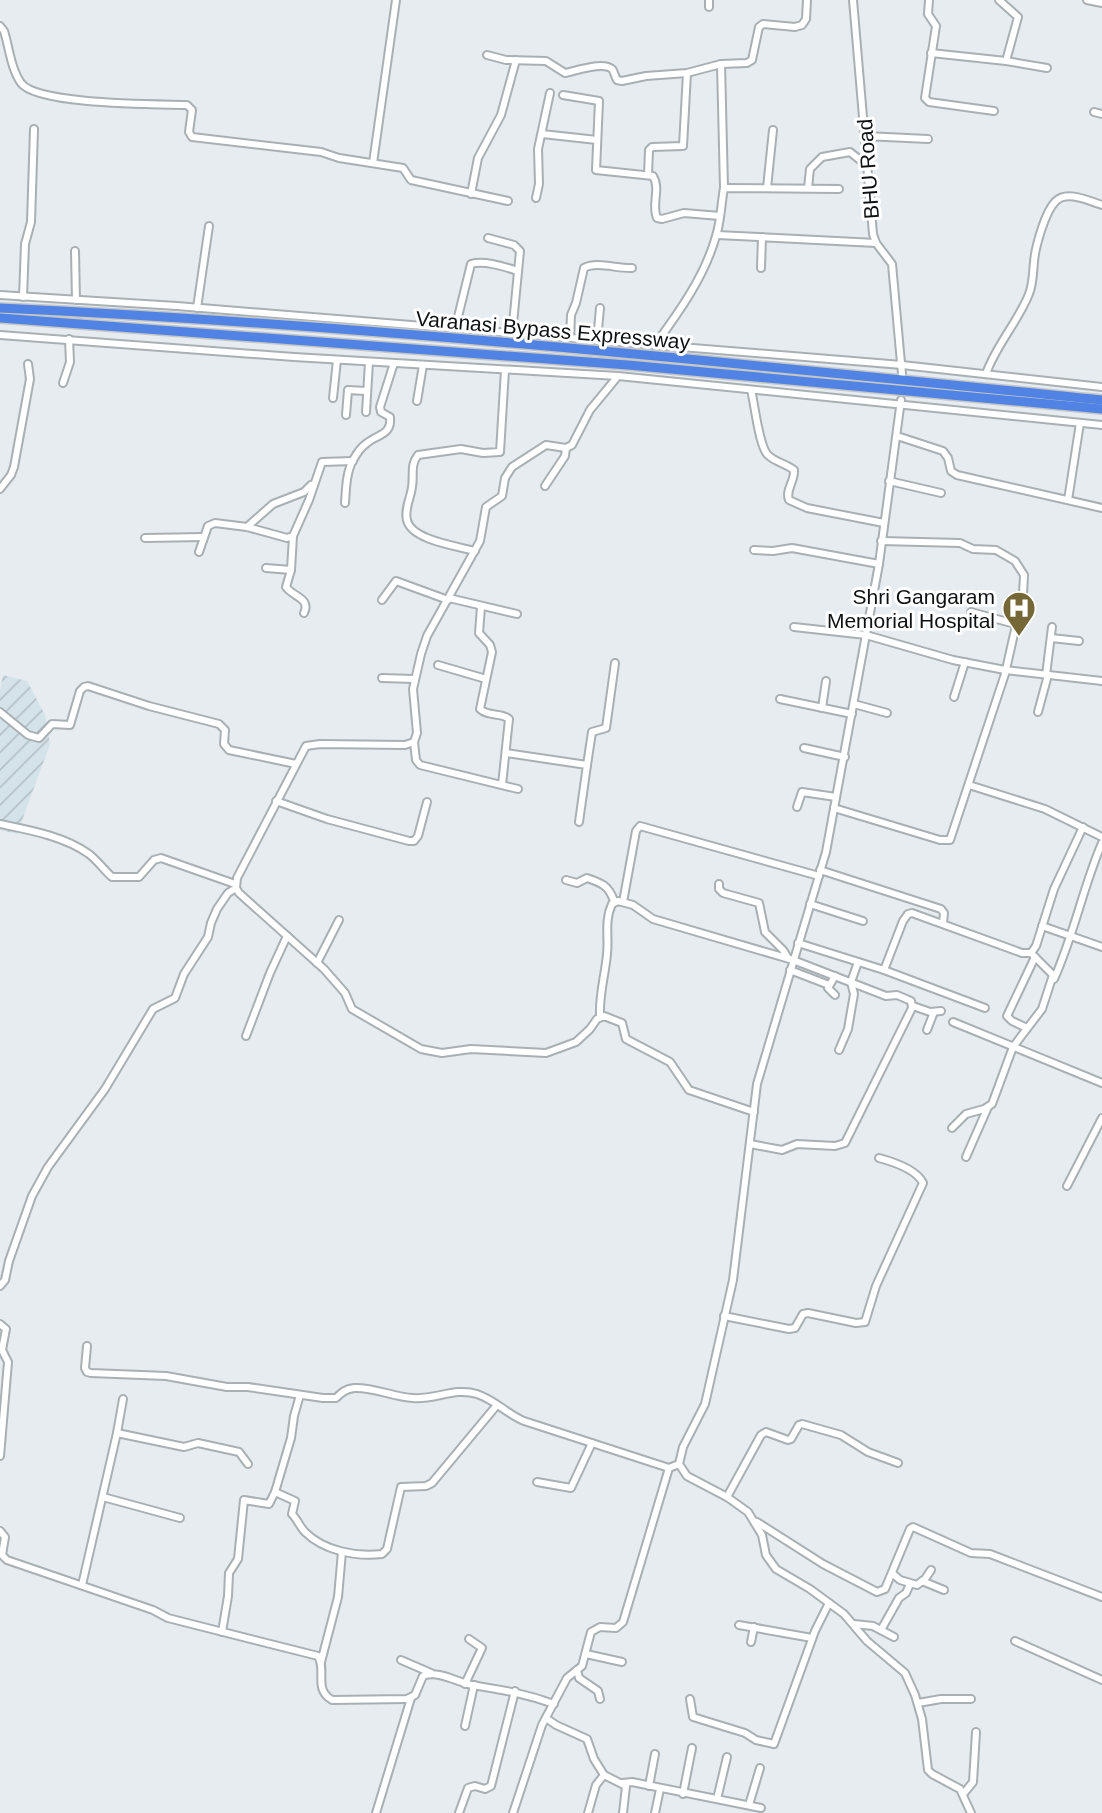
<svg xmlns="http://www.w3.org/2000/svg" width="1102" height="1813" viewBox="0 0 1102 1813" font-family="Helvetica,sans-serif">
<style>
.industrial{fill:url(#industrial-furrows)}
.lines{fill:none;stroke-linecap:round;stroke-linejoin:round}
.minor-casing{stroke:#a9b0b3;stroke-width:10}
.highway-casing{stroke:#c5c6c6;stroke-width:12}
.minor{stroke:#fff;stroke-width:6}
.highway{stroke:#5083e3;stroke-width:9}
.labels{text-anchor:middle;dominant-baseline:central;stroke-width:6;stroke-linejoin:round;paint-order:stroke}
.street-label{font-size:21px;fill:#0e1112;stroke:#fff}
.poi-label{font-size:21px;fill:#0e1112;stroke:#fff;text-anchor:end}
</style>
<defs>
<pattern id="industrial-furrows" width="10" height="10" patternUnits="userSpaceOnUse" patternTransform="scale(1.75)"><rect width="10" height="10" fill="#d4e2ea"/><path d="M-1 1l2-2M0 10L10 0M9 11l2-2" fill="none" stroke="#b5c1c8"/></pattern>
</defs>
<rect width="100%" height="100%" fill="#e6ecf0"/>
<polygon class="industrial" points="3,675 27,681 45,715 50,744 17,834 0,830 0,690"/>
<g class="lines">
<defs>
<g id="minor">
<polyline points="853,0 873,234 876,243 892,264 902,374"/>
<polyline points="929,0 928,14 936,26 925,98 929,102 994,111"/>
<polyline points="999,0 1018,17 1006,61"/>
<polyline points="1087,0 1102,3"/>
<polyline points="709,7 709,0"/>
<path d="M0 26 4 31C9 47 11 69 21 83 37 105 157 104 187 105L192 110 189 132 192 137 321 152 339 158 403 168 411 180 508 201"/>
<polyline points="931,53 1006,61 1047,68"/>
<path d="M487 55 506 60 546 61 565 73C575 71 603 61 612 69 613 69 616 79 617 80L622 81 646 76 687 73 721 64"/>
<path d="M563 95 599 101 596 170 653 176C661 189 651 205 657 218L662 219 684 213 720 216"/>
<polyline points="1094,112 1102,114"/>
<polyline points="542,134 597,140"/>
<polyline points="865,136 928,139"/>
<polyline points="373,163 396,0"/>
<polyline points="648,175 649,150 652,147 683,146 687,73"/>
<polyline points="724,188 721,64 747,63 752,60 759,27 763,24 795,27 802,25 806,19 807,0"/>
<polyline points="767,188 773,130"/>
<polyline points="808,188 810,169 822,157 850,152 860,160 867,160"/>
<polyline points="471,194 478,158 501,115 516,60"/>
<polyline points="536,198 539,184 538,149 550,93"/>
<polyline points="717,235 876,243"/>
<polyline points="488,238 514,245 520,251 512,334"/>
<polyline points="75,251 76,300"/>
<polyline points="761,268 762,237"/>
<polyline points="0,295 177,306 902,365 1102,387"/>
<polyline points="23,297 25,244 31,222 34,129"/>
<polyline points="197,308 209,226"/>
<path d="M455 329 471 264C484 260 505 267 518 271"/>
<polyline points="0,335 294,357 618,376 1102,425"/>
<path d="M570 338 571 315 576 303 584 268C597 261 618 269 632 268"/>
<polyline points="597,341 600,308"/>
<path d="M655 345C679 312 705 276 716 236 721 221 721 204 724 188L839 189"/>
<path d="M986 374C996 345 1018 322 1029 294 1033 284 1033 272 1034 262 1035 248 1045 211 1056 201 1067 190 1089 201 1102 205"/>
<polyline points="618,376 590,410 572,445 566,448 546,445 512,467 505,478 502,496 486,507 480,541 427,636 421,654 413,689 417,733 414,742 405,745 320,744 306,746 237,878 236,888 239,893 324,969 345,993 352,1009 421,1049 442,1053 471,1049 546,1053 576,1042 590,1029 597,1019 604,1016 622,1023 626,1039 670,1062 689,1090 754,1112"/>
<polyline points="63,383 70,362 69,339"/>
<path d="M751 390C755 405 759 449 769 456 776 462 786 464 794 470 795 481 785 490 789 500L807 508 884 523"/>
<polyline points="333,398 337,360"/>
<polyline points="901,400 879,564 826,852 757,1084 733,1280 705,1404 683,1447 679,1464 687,1476 727,1497 748,1512 762,1535 766,1555 776,1569 810,1589 844,1614 867,1641 905,1673 915,1695 922,1719 928,1770 932,1774 960,1789 971,1813"/>
<polyline points="417,401 423,365"/>
<polyline points="366,412 369,362"/>
<polyline points="346,415 348,390 366,391"/>
<polyline points="897,436 943,451 948,458 951,471 957,475 1102,508"/>
<polyline points="889,481 941,493"/>
<polyline points="545,486 565,456 566,448"/>
<polyline points="0,489 11,475 14,467 30,379 28,364"/>
<polyline points="1068,500 1080,423"/>
<path d="M345 503C346 489 346 473 353 460 357 453 361 447 367 443 378 434 392 435 390 417L381 412 380 407 394 363"/>
<polyline points="247,527 273,504 304,492 311,485"/>
<path d="M293 536 291 570 286 587C293 597 311 598 304 613"/>
<polyline points="145,538 204,537"/>
<polyline points="754,550 773,551 792,548 879,564"/>
<path d="M475 551C457 546 411 540 407 520 404 509 411 497 412 487 414 475 410 465 418 455L461 449 483 453 500 452 505 370"/>
<polyline points="199,552 208,526 215,523 247,527 287,538 293,536 309,500 322,462 353,461"/>
<polyline points="266,568 291,570"/>
<polyline points="449,598 517,614"/>
<polyline points="382,600 396,581 448,600"/>
<path d="M481 607 479 633 490 645 492 652 480 709C488 717 501 712 509 719L502 785"/>
<polyline points="971,612 1015,624"/>
<polyline points="794,627 866,635 953,660 1005,670 1102,681"/>
<polyline points="1051,638 1079,641"/>
<polyline points="438,665 486,679"/>
<polyline points="1046,675 1052,627"/>
<polyline points="382,678 414,679"/>
<polyline points="954,697 965,662"/>
<polyline points="780,699 852,714"/>
<polyline points="854,704 887,713"/>
<polyline points="822,708 826,681"/>
<polyline points="0,712 28,735 39,738 52,724 70,725 80,691 84,687 88,686 149,706 219,724 225,730 224,744 229,750 296,764"/>
<polyline points="1038,712 1048,675"/>
<polyline points="414,742 416,760 420,765 518,789"/>
<polyline points="804,748 845,757"/>
<polyline points="506,753 587,765 579,822"/>
<polyline points="587,765 592,732 606,728 615,663"/>
<polyline points="969,785 1045,809 1102,837"/>
<polyline points="276,801 327,819 409,841 414,841 418,836 427,802"/>
<polyline points="797,807 802,792 836,797"/>
<polyline points="834,808 940,840 950,840 1005,674 1023,594 1024,575 1015,561 996,550 973,549 960,543 881,541"/>
<path d="M0 824C29 830 64 836 89 854 98 861 104 870 112 877H139L154 860 161 858 235 884"/>
<polyline points="820,870 941,909 944,913 943,923"/>
<path d="M566 880 577 883 587 878C602 883 609 886 614 901"/>
<polyline points="719,884 719,889 723,893 759,903 765,932 783,950 788,958"/>
<polyline points="623,902 636,831 640,826 819,876"/>
<polyline points="810,904 863,921"/>
<polyline points="1042,926 1102,947"/>
<polyline points="798,943 884,970 903,921 908,914 912,913 1022,953 1031,953 1036,946 1054,889 1083,827"/>
<polyline points="317,963 339,920"/>
<polyline points="790,970 829,985"/>
<polyline points="884,970 985,1008"/>
<path d="M1054 979C1074 935 1083 887 1102 843"/>
<polyline points="835,995 828,988 835,976"/>
<polyline points="913,1006 930,1012 941,1011"/>
<path d="M600 1016C599 994 605 976 607 954 609 937 604 921 612 904L618 901 633 905 653 919 793 960 886 996 897 995 911 1001 912 1008 845 1143 835 1146 797 1144 782 1150 750 1144"/>
<polyline points="953,1022 1102,1083"/>
<polyline points="1027,1028 1012,1021 1007,1016 1035,957"/>
<polyline points="927,1030 934,1012"/>
<polyline points="246,1036 270,973 287,936"/>
<polyline points="839,1050 848,1029 854,994 851,982 858,962"/>
<polyline points="952,1128 966,1114 984,1109 992,1104 1013,1047 1042,1009 1053,975 1031,953"/>
<polyline points="966,1157 988,1107"/>
<polyline points="1067,1186 1102,1118"/>
<polyline points="0,1286 5,1280 9,1261 32,1196 48,1167 105,1089 153,1009 175,998 184,974 208,937 211,923 217,909 228,893 236,888"/>
<path d="M724 1316 789 1329 795 1328 803 1314 808 1313 856 1323 865 1322 876 1286 923 1183C916 1169 894 1162 879 1158"/>
<polyline points="0,1324 6,1329 2,1350 8,1362 0,1456"/>
<path d="M87 1346 85 1368 87 1372 91 1373 166 1376 227 1387H248L323 1398H336C342 1392 346 1389 354 1388 374 1387 393 1397 413 1398 435 1400 455 1387 477 1394 495 1400 507 1414 524 1421L669 1468"/>
<polyline points="117,1433 123,1399"/>
<polyline points="537,1482 571,1488 592,1443"/>
<polyline points="275,1492 291,1438 294,1416 300,1395"/>
<polyline points="103,1497 180,1518"/>
<polyline points="727,1497 761,1435 766,1432 788,1440 791,1439 799,1425 802,1424 841,1435 868,1452 898,1463"/>
<polyline points="757,1522 823,1564 877,1592 885,1589 910,1529 913,1527 971,1553 990,1554 1102,1597"/>
<path d="M0 1531 5 1537 2 1555 7 1560 153 1610 168 1618 318 1656C327 1671 313 1689 332 1700L407 1699 415 1695 423 1676C439 1670 456 1682 472 1685 502 1690 524 1693 554 1704"/>
<polyline points="892,1573 900,1580 917,1585 925,1579 931,1570"/>
<polyline points="922,1581 944,1590"/>
<polyline points="82,1585 117,1433 184,1447 198,1443 239,1452 248,1464"/>
<polyline points="854,1624 873,1626 894,1637"/>
<polyline points="739,1625 812,1638"/>
<polyline points="881,1630 899,1598 906,1593 910,1584"/>
<path d="M222 1632 228 1596 229 1573 238 1559 244 1500 269 1504 275 1492 295 1501 292 1514C297 1519 300 1527 305 1532 324 1551 356 1557 382 1554L387 1549 401 1487 426 1486 432 1483 497 1405"/>
<polyline points="1015,1641 1102,1680"/>
<polyline points="751,1642 754,1627"/>
<polyline points="586,1654 622,1662"/>
<polyline points="401,1660 431,1673"/>
<polyline points="321,1662 338,1597 342,1552"/>
<polyline points="577,1670 579,1678 598,1691 600,1699"/>
<polyline points="465,1684 482,1648 469,1639"/>
<polyline points="690,1699 693,1717 745,1733 756,1740 774,1744 815,1631 829,1603"/>
<polyline points="918,1703 941,1699 971,1699"/>
<polyline points="546,1718 556,1725 587,1739 594,1759 604,1775 626,1786 623,1813"/>
<polyline points="465,1726 474,1685"/>
<polyline points="623,1783 632,1782 761,1808"/>
<polyline points="649,1786 655,1754"/>
<polyline points="964,1793 973,1782 976,1732"/>
<polyline points="683,1794 692,1748"/>
<polyline points="717,1799 727,1757"/>
<polyline points="749,1805 760,1768"/>
<polyline points="376,1813 411,1698"/>
<polyline points="459,1813 468,1788 475,1786 485,1789 491,1786 515,1691"/>
<polyline points="513,1813 542,1725 567,1678 582,1666 591,1632 600,1627 616,1628 623,1622 669,1468 679,1464"/>
<polyline points="588,1813 596,1785 604,1775"/>
<polyline points="655,1813 660,1789"/>
</g>
<g id="highway">
<path d="M0 308C368 325 735 363 1102 400"/>
<polyline points="0,318 628,365 1102,409"/>
</g>
</defs>
<use href="#minor" class="minor-casing"/>
<use href="#highway" class="highway-casing"/>
<use href="#minor" class="minor"/>
<use href="#highway" class="highway"/>
</g>
<defs>
<symbol id="hospital-pin" viewBox="-11 -11 22 30"><path d="M0 17L-7.5 6A9.5 9.5 0 1 1 7.5 6Z" fill="#766836" stroke="#fff"/><path d="M-5-5h3v3.5h4V-5h3V5h-3V1.5h-4V5h-3Z" fill="#fff"/></symbol>
</defs>
<g fill-rule="evenodd">
<use href="#hospital-pin" x="1000" y="589" width="38" height="52"/>
</g>
<g class="labels">
<g class="street-label">
<text transform="translate(868 169) rotate(-94)">BHU Road</text>
<text transform="translate(553 330) rotate(5)">Varanasi Bypass Expressway</text>
</g>
<g class="poi-label">
<text x="995" y="596">Shri Gangaram<tspan x="995" dy="24">Memorial Hospital</tspan></text>
</g>
</g>
</svg>
